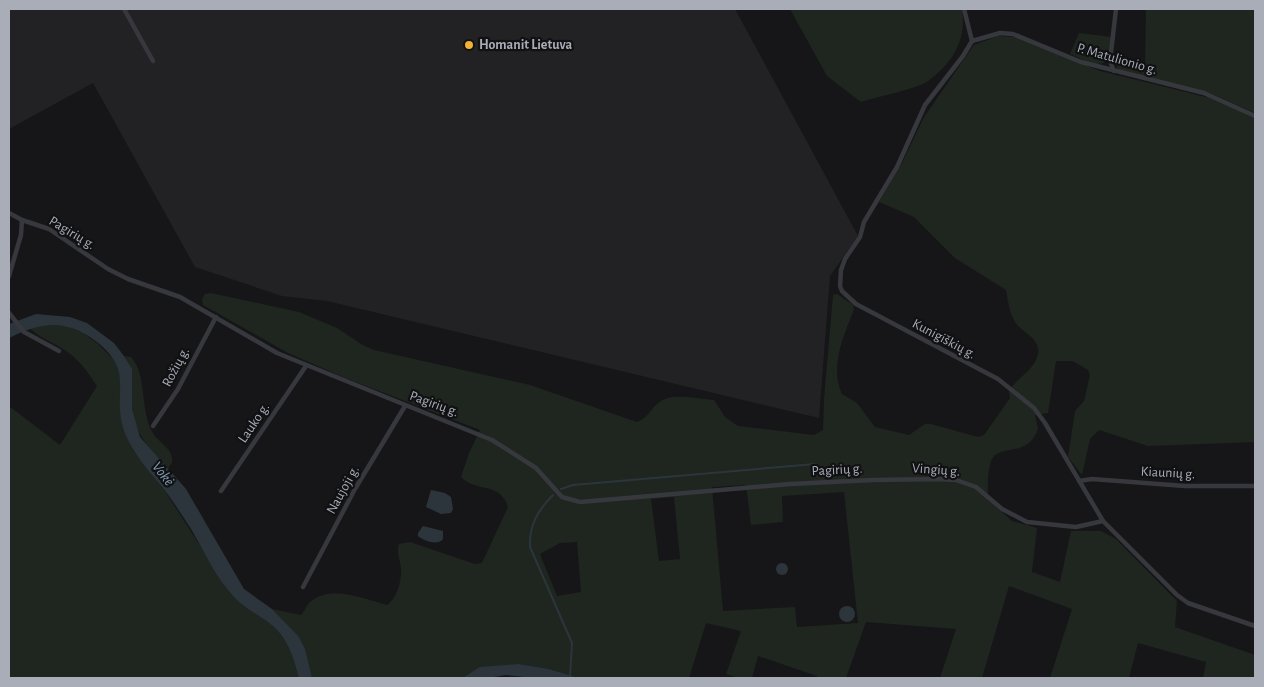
<svg xmlns="http://www.w3.org/2000/svg" width="1264" height="687" viewBox="0 0 1264 687" font-family="'Alegreya Sans',sans-serif">
<style>
.built{fill:#222225}
.green{fill:#1e261f;fill-rule:evenodd}
.water{fill:#2c353c}
.lines{fill:none;stroke-linecap:round;stroke-linejoin:round}
.stream{stroke:#2c353c;stroke-width:2}
.minor{stroke:#37383d;stroke-width:4.5}
.poi-dot{fill:#f2b134;stroke:#111113;stroke-width:2}
.labels{text-anchor:middle;dominant-baseline:central;stroke-width:4.5;stroke-linejoin:round;paint-order:stroke}
.poi-label{font-size:14px;font-weight:bold;fill:#a8adb8;stroke:#111113;text-anchor:start}
.street-label{font-size:14px;fill:#a8adb8;stroke:#111113}
.water-label{font-size:15px;font-style:italic;fill:#7f9bb3;stroke:#111113}
</style>
<rect width="100%" height="100%" fill="#161618"/>
<polygon class="built" points="9,9 735,9 858,236 830,276 819,418 327,301 282,296 195,267 93,83 9,129"/>
<g class="green">
<path d="M790 9H962C967 39 953 63 928 81 917 89 876 97 861 102L827 76Z"/>
<polygon points="1146,9 1255,9 1255,113 1212,94 1118,70 1113,59 1145,64"/>
<path d="M1079 33 1112 37 1107 61C1096 69 1082 59 1070 54Z"/>
<path d="M998 36 1016 37 1100 71 1210 98 1255 118V442L1148 446 1099 430 1090 439 1082 475 1068 457 1075 411 1084 401 1090 375 1088 370 1073 361H1056L1048 413 1035 415 1038 429C1027 461 995 440 990 465 987 476 988 489 988 500L1012 521 1037 528 1032 572 1060 582 1071 531H1101L1116 539 1177 601 1175 627 1255 655V678H1203L1206 662 1138 643 1129 678H1050L1072 609 1009 586 982 678H940L956 629 866 622 846 678H817V676L758 656 752 678H738L726 674 741 631 706 623 689 678H579L549 669 519 664 469 673 462 678H312L302 643 272 609 301 615C305 611 306 605 310 602 330 584 365 599 387 605 397 598 402 580 401 568 400 559 396 553 399 544L410 542 475 564 482 563 508 507C500 481 476 493 461 477L469 453 480 430 343 377 288 353 203 305 202 299 205 294 211 293 299 312 337 328 361 344 374 350 530 385 637 422C648 418 649 411 657 404 670 391 698 399 714 400L725 417 738 426 814 435 823 430 824 399 833 295 837 294 853 305 854 309C844 336 829 366 842 394L857 403 875 427 909 435 925 424H931L978 437 984 435 1010 398 1009 392C1015 379 1030 373 1036 360 1046 338 1021 334 1014 320 1009 311 1008 300 1006 290L955 258 914 217 879 202 902 163 924 117 974 45ZM746 485 751 525 783 522 782 496 844 492 858 623 797 627 795 607 723 611 712 487ZM674 497 680 559 659 561 651 499ZM577 542 581 592 557 596 540 554 560 543Z"/>
<path d="M52 324 67 326 83 333 97 343 116 362 142 462 163 488 231 594C242 607 257 613 269 623 288 637 293 657 299 678H9V406L60 445 97 386C88 373 80 360 66 351 54 342 40 339 30 328Z"/>
<path d="M124 356 131 357C148 376 139 412 154 435 161 444 174 450 172 463L168 468C151 450 135 435 132 409 130 390 136 374 124 356Z"/>
</g>
<g class="water">
<path d="M36 314 70 317 87 323 114 343 124 356 132 369V409L140 437 186 489 244 589 272 609 299 637 305 649 312 678H299C293 657 288 637 269 623 253 611 241 607 228 590 213 572 203 549 191 529 182 515 173 501 163 488 156 479 148 471 141 461 134 451 125 437 122 424 114 388 133 371 97 342 65 318 42 322 9 338V324Z"/>
<polygon points="431,490 445,493 451,497 453,509 451,513 441,514 426,507"/>
<path d="M423 526 443 531V539C438 546 424 541 418 536V533Z"/>
<circle cx="782" cy="569" r="6"/>
<circle cx="847" cy="614" r="8"/>
<polygon points="519,664 549,669 579,678 533,678 506,675 488,678 462,678 480,667"/>
</g>
<g class="lines">
<g class="stream">
<polyline points="561,489 573,485 815,464"/>
<path d="M553 495C538 510 529 525 530 547L572 643 570 678"/>
</g>
<g class="minor">
<polyline points="124,9 153,61"/>
<polyline points="964,9 972,41 963,56 925,105 897,167 864,222 860,237 845,259 841,270 840,286 842,291 856,304 998,379 1034,408 1045,423 1103,521 1177,595 1188,603 1255,626"/>
<polyline points="972,41 1000,33 1013,34 1081,62 1204,93 1255,116"/>
<polyline points="1114,71 1110,61 1116,9"/>
<polyline points="9,213 22,220 49,229 108,269 128,279 180,297 277,353 492,440 536,468 562,497 580,502 790,484 873,480 941,479 956,480 976,487 1002,509 1027,522 1076,527 1103,521"/>
<polyline points="9,276 21,235 22,220"/>
<polyline points="9,313 24,332 59,351"/>
<polyline points="153,426 178,389 216,317"/>
<polyline points="1079,481 1092,479 1185,486 1255,486"/>
<polyline points="221,491 306,366"/>
<polyline points="303,587 355,489 405,406"/>
</g>
</g>
<circle class="poi-dot" cx="469" cy="45" r="5"/>
<g class="labels">
<g class="poi-label">
<text x="479" y="45">Homanit Lietuva</text>
</g>
<g class="street-label">
<text transform="translate(1117 59) rotate(16)">P. Matulionio g.</text>
<text transform="translate(72 233) rotate(31)">Pagirių g.</text>
<text transform="translate(944 339) rotate(28)">Kunigiškių g.</text>
<text transform="translate(176 367) rotate(-62)">Rožių g.</text>
<text transform="translate(434 404) rotate(20)">Pagirių g.</text>
<text transform="translate(254 423) rotate(-56)">Lauko g.</text>
<text transform="translate(837 470) rotate(-3)">Pagirių g.</text>
<text transform="translate(936 470) rotate(4)">Vingių g.</text>
<text transform="translate(1168 473) rotate(3)">Kiaunių g.</text>
<text transform="translate(343 490) rotate(-61)">Naujoji g.</text>
</g>
<g class="water-label">
<text transform="translate(163 474) rotate(52)">Vokė</text>
</g>
</g>
<rect width="1264" height="687" fill="none" stroke="#a8adb8" stroke-width="20"/>
</svg>
